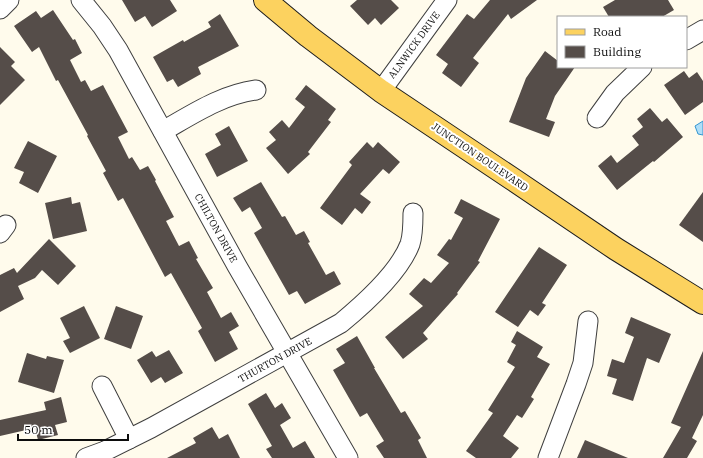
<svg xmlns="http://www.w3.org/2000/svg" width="703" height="458" viewBox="0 0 703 458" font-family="'IBM Plex Serif',serif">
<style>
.water{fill:#afdef8;stroke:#3496d0}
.building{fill:#554d49}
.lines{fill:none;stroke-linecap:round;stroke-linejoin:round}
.minor-casing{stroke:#3f3f3f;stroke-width:21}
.major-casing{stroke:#1d1d1d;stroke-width:24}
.minor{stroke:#fff;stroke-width:19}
.major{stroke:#fcd25f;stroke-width:22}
.labels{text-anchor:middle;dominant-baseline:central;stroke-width:4;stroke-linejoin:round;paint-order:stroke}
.street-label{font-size:10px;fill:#0c0c0c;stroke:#fff}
</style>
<rect width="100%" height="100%" fill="#fffbec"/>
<polygon class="water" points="703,121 703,135 698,134 695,126"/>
<g class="building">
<polygon points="122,0 170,0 177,11 152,27 145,16 135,22"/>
<polygon points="357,0 391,0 399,8 381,25 375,18 368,25 350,6"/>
<polygon points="490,0 537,0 511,19 508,14 473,58 479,63 461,87 442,73 448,64 436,55 467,14 474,19"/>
<polygon points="615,0 668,0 674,10 662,17 609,17 603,7"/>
<polygon points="53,10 73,40 75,39 82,53 70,60 81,82 85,80 91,91 103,85 128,132 118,137 129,159 132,157 140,170 148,166 156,180 155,181 174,217 166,221 179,246 189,241 198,258 196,259 213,288 207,292 221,318 231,312 239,326 229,332 238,349 215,362 198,331 202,328 171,273 165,277 123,198 118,201 103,173 106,171 87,136 88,135 58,80 56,81 39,47 32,52 14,26 36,11 41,18"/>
<polygon points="220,14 239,46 198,67 201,74 178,87 173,79 167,82 153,57 183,40 184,42 211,27 208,22"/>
<polygon points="0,47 15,62 11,66 25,80 0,105"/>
<polygon points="545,51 558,61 558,67 575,67 555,96 546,119 555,122 549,137 509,122 526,78"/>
<polygon points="684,71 689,78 697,72 703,81 703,102 685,115 664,85"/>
<polygon points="306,85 336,109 328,120 331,122 308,152 310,154 288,174 266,148 276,140 269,132 282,120 289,128 305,107 295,99"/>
<polygon points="650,108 662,122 667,118 683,137 654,162 653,161 617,190 598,166 611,155 617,163 639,145 632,136 643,127 637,119"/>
<polygon points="229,126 248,161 217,177 205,154 221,145 215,134"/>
<polygon points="28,141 57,156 38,193 19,183 24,172 14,168"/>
<polygon points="367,142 373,148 378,142 400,162 389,174 383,169 360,194 371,202 362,214 355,208 342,225 320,208 352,165 349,162"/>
<polygon points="261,182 282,217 285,216 296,235 304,231 310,242 308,243 326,275 334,271 341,284 305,304 297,291 289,295 276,272 254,233 262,228 250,207 242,212 233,198"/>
<polygon points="703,192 703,242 679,225"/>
<polygon points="71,197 72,204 80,202 87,231 53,239 45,203"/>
<polygon points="461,199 500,219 478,261 480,262 457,293 458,294 423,333 428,339 403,359 385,337 423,306 409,294 424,278 431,283 449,263 437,255 449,239 451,240 463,218 454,213"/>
<polygon points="49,239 76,266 58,285 42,270 35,278 18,286 24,299 0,312 0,275 14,268 17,273"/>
<polygon points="539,247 567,265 542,303 546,305 538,316 530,310 518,327 495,312"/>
<polygon points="84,306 100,338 70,353 63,341 70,338 60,318"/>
<polygon points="116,306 143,316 131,349 104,339"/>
<polygon points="631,317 671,334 659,363 647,358 633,401 612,394 617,379 607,376 612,359 624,363 634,337 625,333"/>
<polygon points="517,331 543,347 537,357 550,364 531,397 534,399 522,418 517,415 503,436 519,448 511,458 476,458 466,451 493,413 488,410 515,367 507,362 516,345 511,342"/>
<polygon points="357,336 375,368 374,368 401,413 405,411 421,438 418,440 427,458 384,458 376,446 384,441 367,413 360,417 349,398 333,370 345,363 336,349"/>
<polygon points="169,350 183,373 165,383 161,377 151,383 137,360 152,351 156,357"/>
<polygon points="703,351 703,415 692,438 697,441 687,458 663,458 681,427 671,423"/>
<polygon points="27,353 46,359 47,356 64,360 54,393 18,382"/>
<polygon points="266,393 275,408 282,403 291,418 280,425 293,448 305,441 315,458 272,458 266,449 272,446 248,404"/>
<polygon points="61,397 67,422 55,425 58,435 38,440 35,428 0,436 0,420 46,410 44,402"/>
<polygon points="212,427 219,439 228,434 240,458 167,458 196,443 193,438"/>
<polygon points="585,440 628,458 577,458"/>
</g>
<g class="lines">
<defs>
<g id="minor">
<polyline points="81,0 102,26 118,50 237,266 348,458"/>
<polyline points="0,9 9,0"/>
<polyline points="686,40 703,30"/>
<polyline points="381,91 447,0"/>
<polyline points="597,118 615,93 642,67"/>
<path d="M163 131C193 114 221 95 256 90"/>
<polyline points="0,233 6,225"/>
<polyline points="102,386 129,439"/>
<path d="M86 458 105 451 151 428 341 323C364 304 399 273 410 244 413 235 413 223 413 213"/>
<polyline points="548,458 576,384 583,363 588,321"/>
</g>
<polyline id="major" points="265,0 308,36 381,91 511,178 616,249 703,303"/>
</defs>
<use href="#minor" class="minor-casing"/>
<use href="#major" class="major-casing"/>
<use href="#minor" class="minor"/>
<use href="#major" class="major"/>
</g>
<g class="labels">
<g class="street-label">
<text transform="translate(414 45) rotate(-54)">ALNWICK DRIVE</text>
<text transform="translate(480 157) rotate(34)">JUNCTION BOULEVARD</text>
<text transform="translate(216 228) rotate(61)">CHILTON DRIVE</text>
<text transform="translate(275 360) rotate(-29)">THURTON DRIVE</text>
</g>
</g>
<rect x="557" y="16" width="130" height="52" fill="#ffffff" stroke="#9e9e9e"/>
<rect x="565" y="29" width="20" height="6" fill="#fcd25f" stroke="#9e9e9e"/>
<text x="593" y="36" font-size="12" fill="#0c0c0c">Road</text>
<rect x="565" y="46" width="20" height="12" fill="#554d49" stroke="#9e9e9e"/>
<text x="593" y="56" font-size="12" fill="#0c0c0c">Building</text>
<path d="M18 434v6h110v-6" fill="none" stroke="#0c0c0c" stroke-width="2"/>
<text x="24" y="434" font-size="12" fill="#0c0c0c" stroke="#ffffff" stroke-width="3" paint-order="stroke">50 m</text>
</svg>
